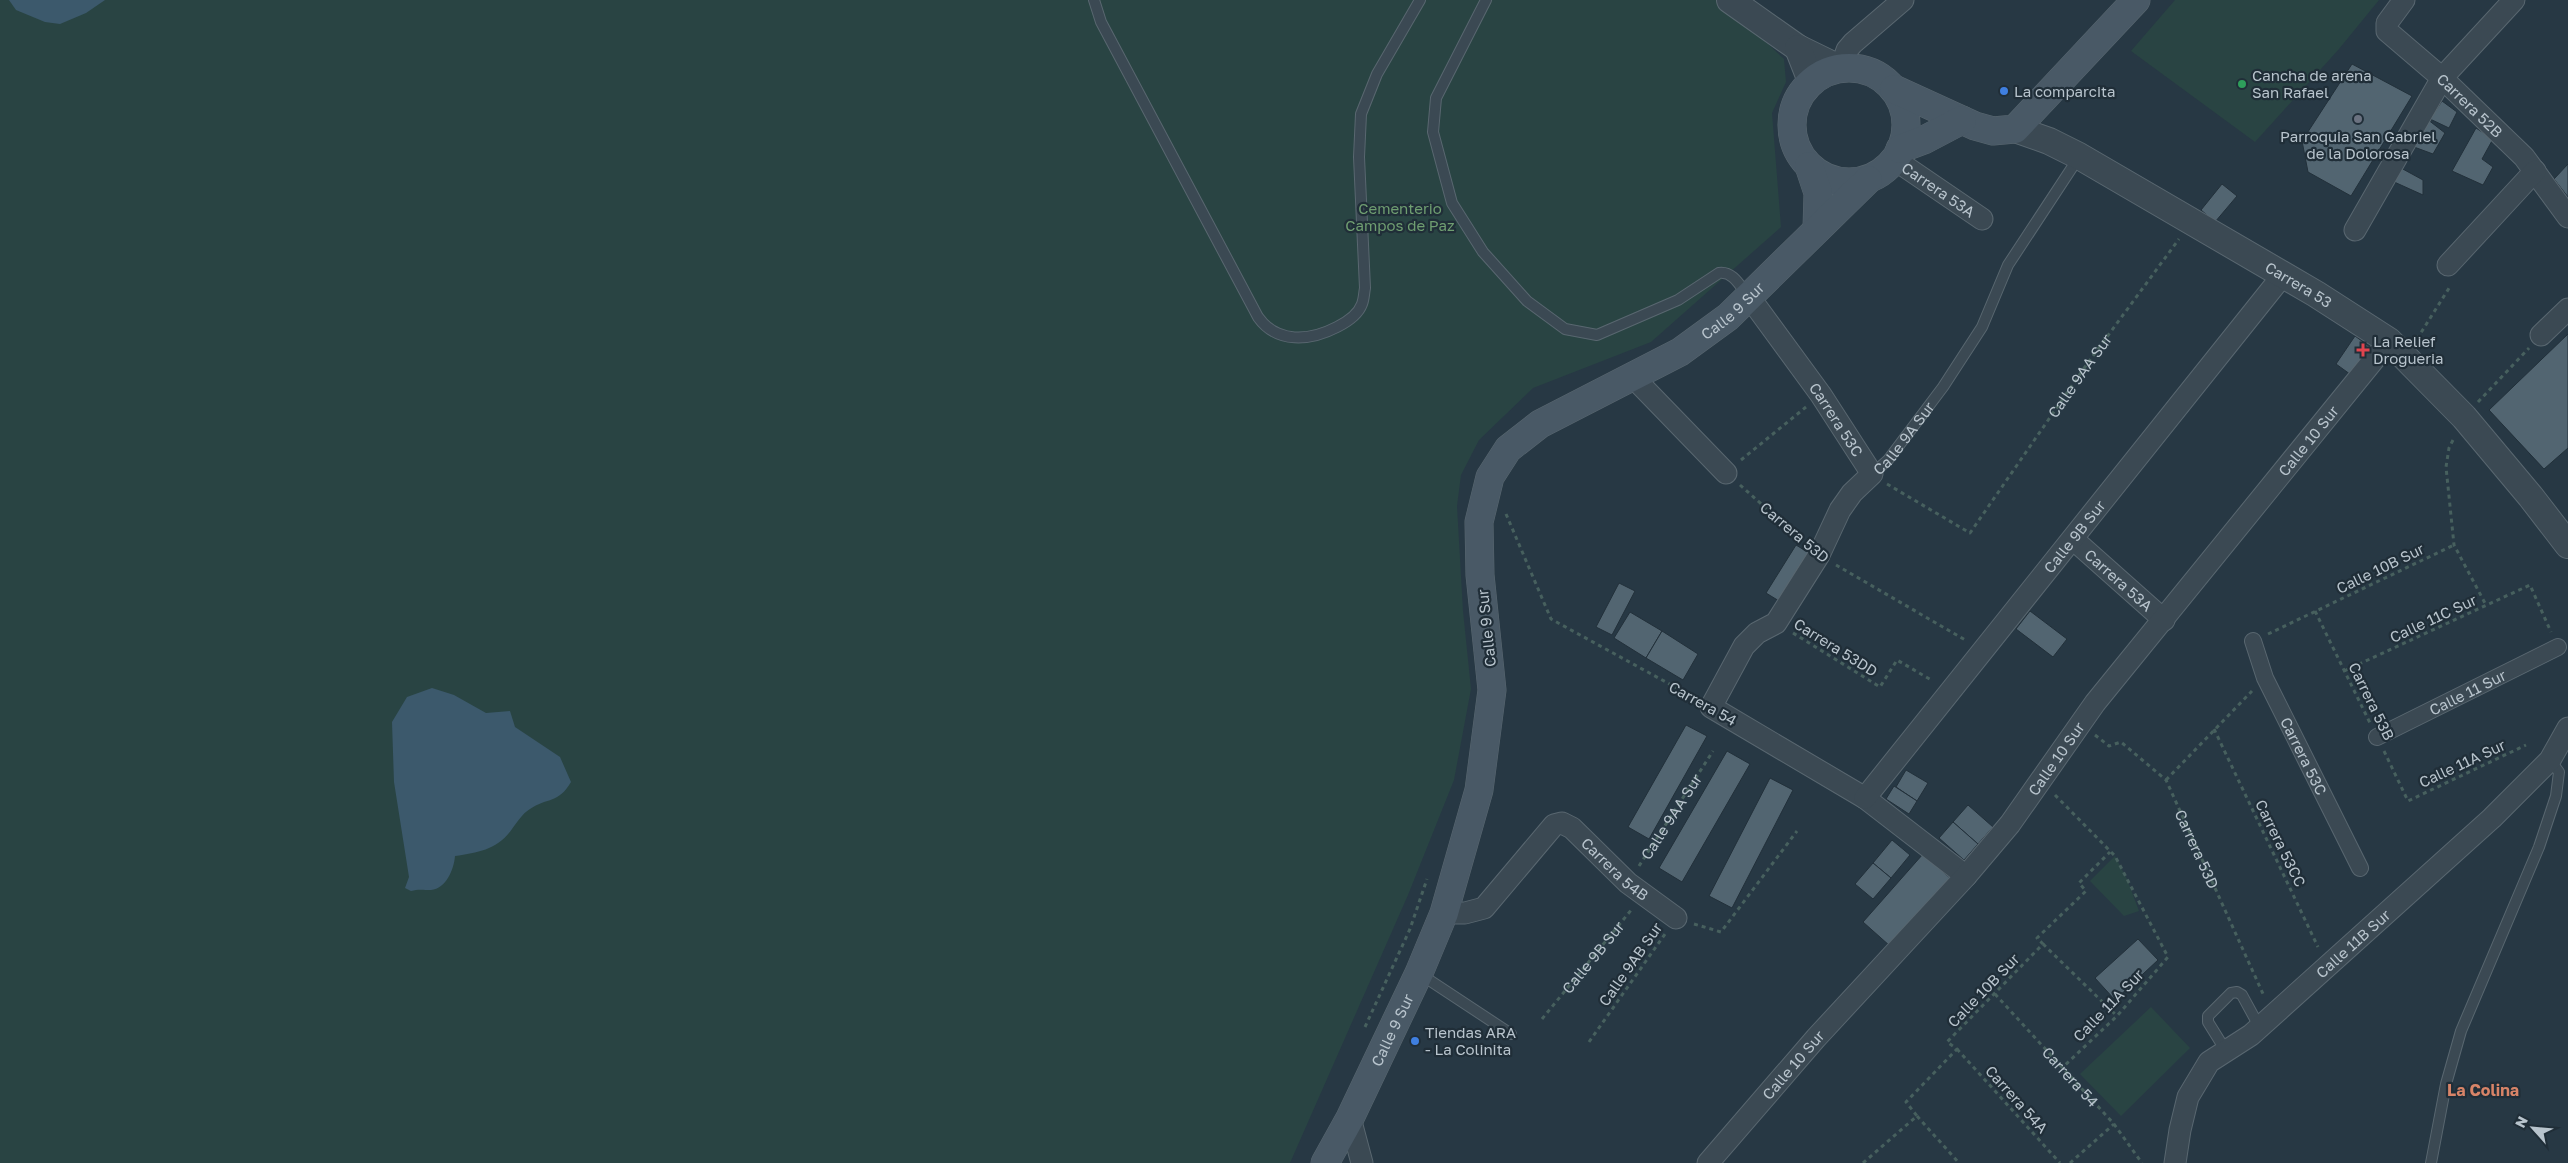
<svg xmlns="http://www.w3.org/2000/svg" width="2568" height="1163" viewBox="0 0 2568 1163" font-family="'Golos Text',sans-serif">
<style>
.green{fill:#294443}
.water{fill:#3c596c}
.building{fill:#526571;stroke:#22303a}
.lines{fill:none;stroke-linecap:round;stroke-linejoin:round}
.service-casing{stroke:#596770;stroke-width:12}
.pedestrian-casing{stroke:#596770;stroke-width:18}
.minor-casing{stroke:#596770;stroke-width:23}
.tertiary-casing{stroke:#596770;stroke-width:28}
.secondary-casing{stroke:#596770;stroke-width:29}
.path{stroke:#47605e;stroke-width:3;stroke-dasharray:4 4;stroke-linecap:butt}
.service{stroke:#3b4953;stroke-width:10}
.pedestrian{stroke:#3b4953;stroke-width:16}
.minor{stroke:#3b4953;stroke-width:21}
.tertiary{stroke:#3b4953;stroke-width:26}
.secondary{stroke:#495966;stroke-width:28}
.leisure-dot{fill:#2e9e5b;stroke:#202e38;stroke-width:2}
.shop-dot{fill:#3f7fe0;stroke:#202e38;stroke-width:2}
.worship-dot{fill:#6b7280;stroke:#202e38;stroke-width:2}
.health-dot{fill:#e0444e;stroke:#202e38;stroke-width:2}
.labels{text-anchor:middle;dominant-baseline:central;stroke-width:4.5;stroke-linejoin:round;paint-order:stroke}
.poi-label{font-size:15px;fill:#b8c4cd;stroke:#202e38;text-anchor:start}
.street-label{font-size:15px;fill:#b8c4cd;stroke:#202e38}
.park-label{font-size:15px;fill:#6f9e71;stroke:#202e38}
.neighbourhood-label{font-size:16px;font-weight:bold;fill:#d88468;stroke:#202e38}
</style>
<rect width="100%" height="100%" fill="#273844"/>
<g class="green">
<polygon points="0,0 1721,0 1784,59 1786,82 1772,113 1781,227 1651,342 1533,388 1479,440 1461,475 1457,506 1463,611 1471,689 1454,780 1408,895 1290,1163 0,1163"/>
<polygon points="2175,0 2379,0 2339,49 2255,142 2131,51"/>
<polygon points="2115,856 2127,879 2139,911 2124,916 2090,881"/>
<polygon points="2151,1007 2190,1048 2121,1116 2080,1074"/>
</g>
<g class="water">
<polygon points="9,0 105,0 86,13 60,24 45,22 16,10"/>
<path d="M432 688 454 695 486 713 510 711 515 727 560 757 571 782C558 804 548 797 530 809 522 814 518 821 512 829 497 850 479 852 455 856 454 869 446 889 431 890 423 890 418 889 411 891L405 888 409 877 394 782 392 722 407 697Z"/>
</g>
<g class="building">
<polygon points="2352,64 2412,96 2351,196 2308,172 2302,141"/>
<polygon points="2442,101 2457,112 2449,128 2430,119"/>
<polygon points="2427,119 2445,133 2433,154 2414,147"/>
<polygon points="2476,128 2493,139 2482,159 2493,167 2483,185 2452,171"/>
<polygon points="2568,164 2568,197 2554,179"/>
<polygon points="2401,168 2423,180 2423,195 2392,181"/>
<polygon points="2222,184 2237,196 2215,222 2201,210"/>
<polygon points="2568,334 2568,448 2544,469 2489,410"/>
<polygon points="2355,336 2370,347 2370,354 2354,377 2336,364"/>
<polygon points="1796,545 1814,556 1784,604 1766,593"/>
<polygon points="1619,583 1635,591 1612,635 1596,627"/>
<polygon points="2030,611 2067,639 2053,657 2016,629"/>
<polygon points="1630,612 1662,631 1646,658 1614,638"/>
<polygon points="1662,631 1698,654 1683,680 1646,658"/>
<polygon points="1686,725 1707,736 1649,839 1628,827"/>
<polygon points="1727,751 1750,764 1682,882 1659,868"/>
<polygon points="1906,770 1928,783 1917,801 1896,787"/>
<polygon points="1770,778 1793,790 1732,908 1709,896"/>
<polygon points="1894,786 1917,801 1909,814 1886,799"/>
<polygon points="1968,805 1993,827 1978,844 1953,822"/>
<polygon points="1953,822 1978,844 1964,860 1939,838"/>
<polygon points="1892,840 1910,855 1891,878 1873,863"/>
<polygon points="1923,854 1950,878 1890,946 1863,922"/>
<polygon points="1873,863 1891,878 1873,899 1855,884"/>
<polygon points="2138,939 2158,960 2115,1000 2095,978"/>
</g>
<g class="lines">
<defs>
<g id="service">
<path d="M1094 0 1101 22 1258 317C1277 344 1310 341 1337 327 1347 322 1358 315 1362 304 1364 299 1364 293 1365 288L1359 157 1361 114 1377 74 1420 0"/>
<path d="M1486 0 1436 98 1433 132 1452 203 1483 252 1527 301 1565 329 1597 335 1678 300 1719 273C1733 271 1740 286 1748 296"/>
<path id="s6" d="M1872 474 1888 460 1943 387 1982 327 2008 265 2079 157"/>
<polyline points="1420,974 1511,1034"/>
<polyline points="2226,1051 2208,1022 2208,1016 2231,993 2237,992 2242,995 2260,1028"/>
<polyline points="2431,1163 2446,1084 2461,1031 2539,847 2556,796 2559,772 2550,760"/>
</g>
<g id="pedestrian">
<path id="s7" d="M2253 641 2265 678 2360 868"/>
<path id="s8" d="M2377 737 2558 647"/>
</g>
<g id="minor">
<path id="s9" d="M2404 0 2387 23V31L2442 78 2524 157 2568 217"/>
<polyline points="1841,67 1847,50 1853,43 1903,0"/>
<path id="s10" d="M1894 159 1982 219"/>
<polyline points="2355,230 2442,78 2514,0"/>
<polyline points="2448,265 2535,171"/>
<path id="s11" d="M1750 298 1821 395 1872 474 1852 493 1840 510 1819 555 1776 623 1757 633 1744 646 1711 707 1865 798 1966 876"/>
<polyline points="2541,335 2568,309"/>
<polyline points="1633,377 1726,473"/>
<path id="s12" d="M2074 540 2164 620"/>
<path id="s13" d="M1865 798 2283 275"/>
<path id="s14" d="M1444 913H1465L1484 908 1554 825 1562 823 1572 828 1628 883 1676 918"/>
<polyline points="1350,1118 1362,1163"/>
<path id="s15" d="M1708 1163 1816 1038 1966 876 2010 824 2095 703 2389 341"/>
<path id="s16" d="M2175 1163 2180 1130 2188 1097 2209 1062 2251 1035 2492 818 2550 760 2568 728"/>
</g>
<g id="tertiary">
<polyline points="1730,0 1798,48 1837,67"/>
<polyline points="1798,48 1811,81"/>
<path id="s17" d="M2015 129 2049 141 2079 156 2316 294 2389 341 2464 417 2531 497 2568 545"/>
</g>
<g id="secondary">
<circle cx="1849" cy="125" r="57"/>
<polyline points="1894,89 1975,126 1993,131 2015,129 2136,0"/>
<polyline points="1900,149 1924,140 1962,120"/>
<polyline points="1809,166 1818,193 1817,229"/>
<path id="s18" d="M1325 1163 1350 1118 1419 973 1444 913 1479 790 1492 690 1480 575 1479 522 1490 477 1508 449 1540 424 1680 352 1728 317 1868 180"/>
</g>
</defs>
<use href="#service" class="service-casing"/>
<use href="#pedestrian" class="pedestrian-casing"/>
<use href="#minor" class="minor-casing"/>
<use href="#tertiary" class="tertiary-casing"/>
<use href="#secondary" class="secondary-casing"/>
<g class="path">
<path d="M1788 157C1775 133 1780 116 1792 93"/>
<polyline points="2417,339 2451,285"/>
<polyline points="2478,402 2529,348"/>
<polyline points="2453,440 2449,448 2446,467 2454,545 2486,605"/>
<polyline points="1741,460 1806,407"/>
<path id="s1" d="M1887 484 1970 533 2087 364 2179 239"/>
<polyline points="1740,485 1804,542"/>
<polyline points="1506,514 1551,619 1695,698"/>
<polyline points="1836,565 1967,641"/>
<polyline points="2315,611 2370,723"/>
<polyline points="1793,633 1880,687 1897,660 1933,681"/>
<polyline points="2268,634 2454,545"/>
<polyline points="2344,671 2530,585 2551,632"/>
<polyline points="2214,729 2318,947"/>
<path id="s2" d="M2095 735 2109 746 2121 742 2166 780 2264 996"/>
<polyline points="2384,751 2408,801 2526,745"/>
<polyline points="2166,780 2252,691"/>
<polyline points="2055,795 2115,856 2168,957 2117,1016 2063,1067"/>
<path id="s3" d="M1639 866 1713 751"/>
<polyline points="1694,924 1721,932 1797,831"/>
<polyline points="2043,944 2117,1016"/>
<path id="s4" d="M1995 994 2114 1124 2142 1163"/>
<path id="s5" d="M1542 1019 1632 909"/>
<polyline points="1365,1027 1410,929 1427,879"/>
<polyline points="1589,1042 1665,934"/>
<polyline points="1957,1049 2060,1163"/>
<polyline points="1917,1116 1959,1163"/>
<polyline points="1863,1163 1917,1116 1906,1102 1957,1049 1947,1042 2043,944 2037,938 2086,891 2079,883 2110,852"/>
<polyline points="2070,1163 2114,1124"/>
</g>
<use href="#service" class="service"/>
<use href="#pedestrian" class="pedestrian"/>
<use href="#minor" class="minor"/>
<use href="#tertiary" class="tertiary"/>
<use href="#secondary" class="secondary"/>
</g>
<circle class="leisure-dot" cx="2242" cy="84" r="5"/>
<g class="shop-dot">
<circle cx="2004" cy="91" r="5"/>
<circle cx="1415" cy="1041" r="5"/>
</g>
<circle class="worship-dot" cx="2358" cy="119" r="5"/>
<path class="health-dot" d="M2360.5 342.5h5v5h5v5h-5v5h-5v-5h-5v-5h5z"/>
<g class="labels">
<g class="poi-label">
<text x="2252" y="75">Cancha de arena<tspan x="2252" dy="17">San Rafael</tspan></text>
<text x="2014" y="91">La comparcita</text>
<text x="2358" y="136" text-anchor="middle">Parroquia San Gabriel<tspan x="2358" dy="17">de la Dolorosa</tspan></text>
<text x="2373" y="341">La Relief<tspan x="2373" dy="17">Drogueria</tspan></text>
<text x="1425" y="1032">Tiendas ARA<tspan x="1425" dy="17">- La Colinita</tspan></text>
</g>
<g class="street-label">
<text stroke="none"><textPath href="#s9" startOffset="148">Carrera 52B</textPath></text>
<text stroke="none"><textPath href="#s10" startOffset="54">Carrera 53A</textPath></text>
<text stroke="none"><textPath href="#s17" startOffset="324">Carrera 53</textPath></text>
<text stroke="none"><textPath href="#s18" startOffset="1019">Calle 9 Sur</textPath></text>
<text stroke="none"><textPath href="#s1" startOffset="288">Calle 9AA Sur</textPath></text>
<text stroke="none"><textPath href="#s11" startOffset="149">Carrera 53C</textPath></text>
<text stroke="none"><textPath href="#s6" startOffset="48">Calle 9A Sur</textPath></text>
<text stroke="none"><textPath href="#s15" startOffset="940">Calle 10 Sur</textPath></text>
<text transform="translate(1795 532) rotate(40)">Carrera 53D</text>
<text stroke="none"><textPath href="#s13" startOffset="335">Calle 9B Sur</textPath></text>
<text transform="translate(2380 568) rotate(-26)">Calle 10B Sur</text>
<text stroke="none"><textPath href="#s12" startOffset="60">Carrera 53A</textPath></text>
<text transform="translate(2433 618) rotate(-25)">Calle 11C Sur</text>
<text transform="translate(1486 628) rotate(-96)">Calle 9 Sur</text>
<text transform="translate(1836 647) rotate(32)">Carrera 53DD</text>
<text stroke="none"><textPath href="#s8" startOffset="101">Calle 11 Sur</textPath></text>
<text transform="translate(2372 701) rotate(64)">Carrera 53B</text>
<text transform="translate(1703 703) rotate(29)">Carrera 54</text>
<text stroke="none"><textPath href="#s7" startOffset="126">Carrera 53C</textPath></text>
<text stroke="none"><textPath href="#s15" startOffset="534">Calle 10 Sur</textPath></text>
<text transform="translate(2462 763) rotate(-25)">Calle 11A Sur</text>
<text stroke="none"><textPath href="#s3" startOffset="59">Calle 9AA Sur</textPath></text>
<text transform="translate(2281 843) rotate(64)">Carrera 53CC</text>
<text stroke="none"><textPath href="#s2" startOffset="165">Carrera 53D</textPath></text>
<text stroke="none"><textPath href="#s14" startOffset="228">Carrera 54B</textPath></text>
<text stroke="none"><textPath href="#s16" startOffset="295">Calle 11B Sur</textPath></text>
<text stroke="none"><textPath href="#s5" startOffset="80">Calle 9B Sur</textPath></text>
<text transform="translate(1630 964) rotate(-55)">Calle 9AB Sur</text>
<text transform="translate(1983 990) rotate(-46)">Calle 10B Sur</text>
<text transform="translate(2108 1005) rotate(-46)">Calle 11A Sur</text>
<text stroke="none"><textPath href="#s18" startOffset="149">Calle 9 Sur</textPath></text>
<text stroke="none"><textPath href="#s15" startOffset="130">Calle 10 Sur</textPath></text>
<text stroke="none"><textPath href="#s4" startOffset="112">Carrera 54</textPath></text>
<text transform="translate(2017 1099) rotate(48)">Carrera 54A</text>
</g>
<g class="park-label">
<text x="1400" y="208">Cementerio<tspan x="1400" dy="17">Campos de Paz</tspan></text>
</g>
<g class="neighbourhood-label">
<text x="2483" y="1090">La Colina</text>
</g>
</g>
<g transform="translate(2533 1128) rotate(297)" stroke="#202e38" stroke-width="4" paint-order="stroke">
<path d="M0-4L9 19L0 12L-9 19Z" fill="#b8c4cd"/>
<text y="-8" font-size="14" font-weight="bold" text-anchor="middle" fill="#b8c4cd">N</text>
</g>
</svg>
